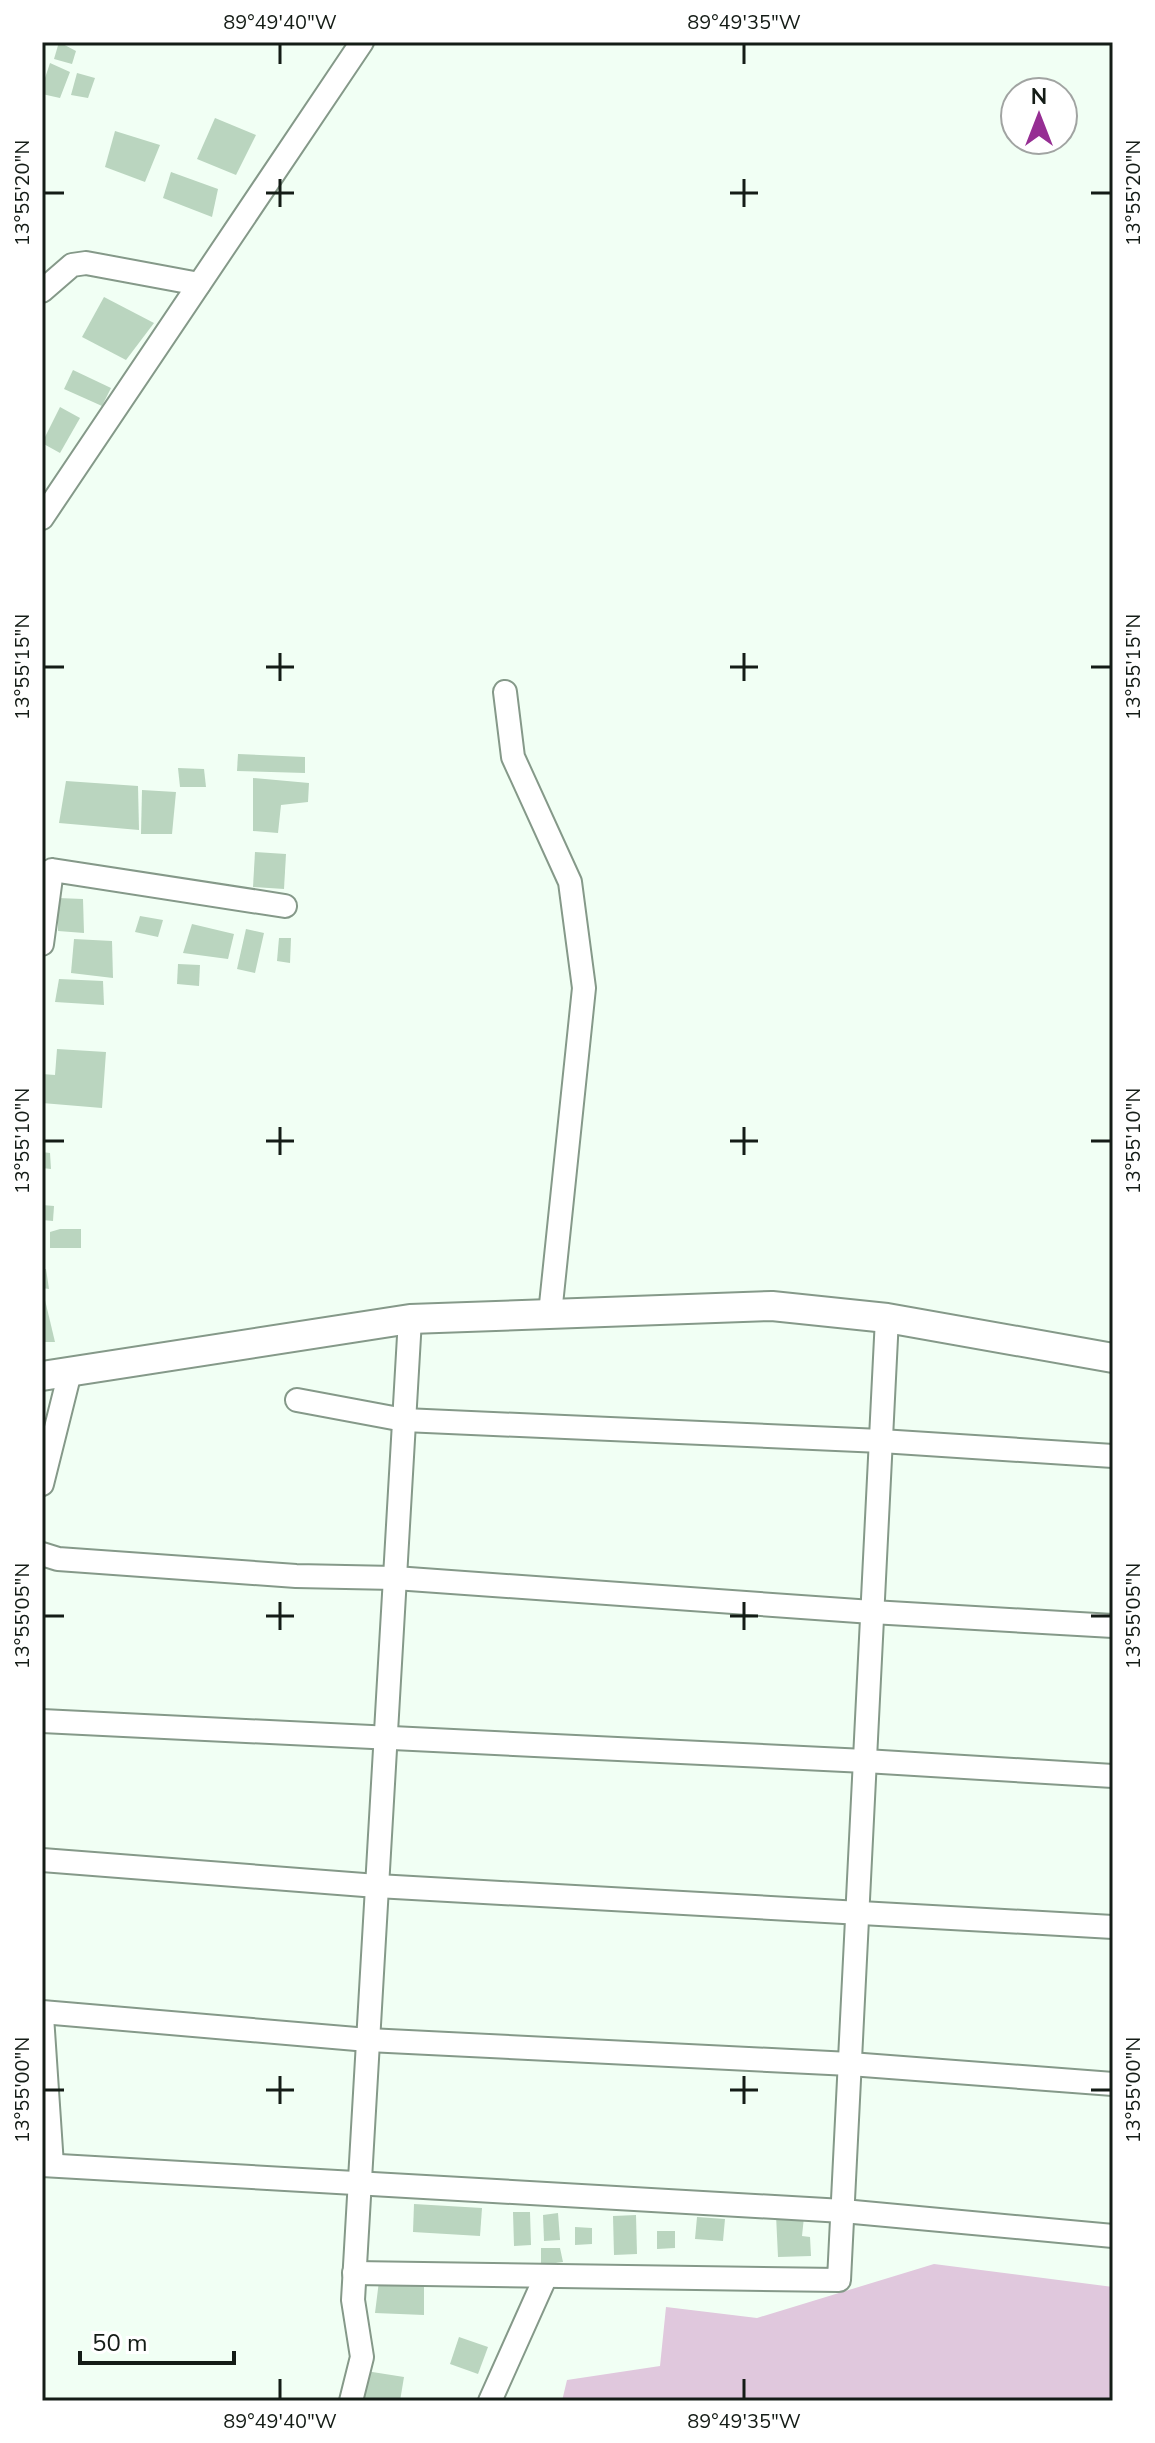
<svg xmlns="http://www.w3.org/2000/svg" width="1155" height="2443" viewBox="0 0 1155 2443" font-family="'Nunito Sans',sans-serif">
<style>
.green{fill:#e0c8dd}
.building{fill:#bad5bf}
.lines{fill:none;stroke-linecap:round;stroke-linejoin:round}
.minor-casing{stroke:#859989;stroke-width:26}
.tertiary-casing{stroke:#859989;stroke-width:32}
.minor{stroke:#fff;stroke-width:22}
.tertiary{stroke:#fff;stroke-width:28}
.ticks{fill:none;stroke:#141c16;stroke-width:3}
.neatline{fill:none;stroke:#141c16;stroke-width:3}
.ticks-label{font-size:20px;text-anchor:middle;fill:#141c16}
</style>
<rect width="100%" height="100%" fill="#f1fff4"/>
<polygon class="green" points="934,2264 1113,2287 1113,2401 562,2401 567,2380 660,2366 666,2307 757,2318"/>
<g class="building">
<polygon points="59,42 76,51 72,64 54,59"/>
<polygon points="50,63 70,72 60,98 42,94 42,78 45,78"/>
<polygon points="77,73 95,78 88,98 71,95"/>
<polygon points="215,118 256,135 236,175 197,159"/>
<polygon points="115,131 160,145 145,182 105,167"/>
<polygon points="171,172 218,189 212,217 163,198"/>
<polygon points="104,297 154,323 126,360 82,337"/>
<polygon points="73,370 111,388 102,406 64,389"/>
<polygon points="60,407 80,418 60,453 42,443"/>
<polygon points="238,754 305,757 305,773 237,771"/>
<polygon points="178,768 204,769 206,787 180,787"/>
<polygon points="253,778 309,783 308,802 281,805 278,833 253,831"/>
<polygon points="66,781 138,786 139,830 59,823"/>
<polygon points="142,790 176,792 172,834 141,834"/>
<polygon points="255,852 286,854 284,889 253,887"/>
<polygon points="58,898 83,899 84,933 58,931"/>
<polygon points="140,916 163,920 158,937 135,932"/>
<polygon points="192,924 234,934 228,959 183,953"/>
<polygon points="246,929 264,933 255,973 237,969"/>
<polygon points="279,938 291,938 290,963 277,961"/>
<polygon points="74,939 112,941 113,978 71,973"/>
<polygon points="178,964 200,965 199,986 177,984"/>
<polygon points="59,979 103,981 104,1005 55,1002"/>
<polygon points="57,1049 106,1052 102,1108 42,1103 42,1074 55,1075"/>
<polygon points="42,1152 50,1153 51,1169 42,1168"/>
<polygon points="42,1205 54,1206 53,1221 42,1220"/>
<polygon points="60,1229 81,1229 81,1248 50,1248 50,1232"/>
<polygon points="42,1269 46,1269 49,1289 42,1288"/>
<polygon points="42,1300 45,1300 55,1342 42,1342"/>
<polygon points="414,2204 482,2208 480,2236 413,2232"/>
<polygon points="513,2212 530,2212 531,2245 514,2246"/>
<polygon points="558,2213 560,2240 544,2241 543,2215"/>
<polygon points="636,2215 637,2254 614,2255 613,2216"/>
<polygon points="776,2215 804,2217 802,2236 810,2237 811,2256 778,2257"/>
<polygon points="697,2217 725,2219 723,2241 695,2239"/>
<polygon points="575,2227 592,2228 592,2244 575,2245"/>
<polygon points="657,2231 675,2231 675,2248 657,2249"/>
<polygon points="541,2248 560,2248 563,2262 541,2265"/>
<polygon points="379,2281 424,2285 424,2315 375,2313"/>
<polygon points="459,2337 488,2347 478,2374 450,2364"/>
<polygon points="366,2371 404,2377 400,2401 361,2401"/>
</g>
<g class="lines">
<defs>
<g id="minor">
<polyline points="42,291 72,265 86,263 199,284"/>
<polyline points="42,518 362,42"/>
<polyline points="505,692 513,757 570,882 584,988 550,1314"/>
<polyline points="42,944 52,870 285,906"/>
<polyline points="297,1400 404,1420 881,1441 1113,1456"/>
<polyline points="42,1484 70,1372"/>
<polyline points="42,1554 58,1559 296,1576 395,1578 872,1612 1113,1626"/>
<polyline points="42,1721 865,1761 1113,1776"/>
<polyline points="42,1860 377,1886 1113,1927"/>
<polyline points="42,2012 368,2040 850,2064 1113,2084"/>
<polyline points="42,2016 52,2165"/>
<polyline points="42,2165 843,2211 1113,2236"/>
<polyline points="354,2273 839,2280 887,1318"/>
<polyline points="351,2401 362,2357 353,2300 410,1319"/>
<polyline points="490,2401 546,2276"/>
</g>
<polyline id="tertiary" points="42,1376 410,1319 772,1306 887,1318 1113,1358"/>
</defs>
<use href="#minor" class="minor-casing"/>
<use href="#tertiary" class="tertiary-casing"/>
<use href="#minor" class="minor"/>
<use href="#tertiary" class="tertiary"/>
</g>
<path class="ticks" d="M280 44V64M744 44V64M280 179V207M744 179V207M44 193H64M266 193H294M730 193H758M1091 193H1111M280 653V681M744 653V681M44 667H64M266 667H294M730 667H758M1091 667H1111M280 1127V1155M744 1127V1155M44 1141H64M266 1141H294M730 1141H758M1091 1141H1111M280 1602V1630M744 1602V1630M44 1616H64M266 1616H294M730 1616H758M1091 1616H1111M280 2076V2104M744 2076V2104M44 2090H64M266 2090H294M730 2090H758M1091 2090H1111M280 2379V2399M744 2379V2399"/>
<rect width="1155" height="2443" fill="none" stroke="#ffffff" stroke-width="88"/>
<g transform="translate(1039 116)"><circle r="38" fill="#ffffff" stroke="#a1a4a2" stroke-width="2"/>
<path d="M0-6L14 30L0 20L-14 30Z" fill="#962e93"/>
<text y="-12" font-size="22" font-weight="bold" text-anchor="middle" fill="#141c16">N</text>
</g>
<path d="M80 2351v12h154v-12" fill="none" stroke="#141c16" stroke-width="4"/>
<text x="92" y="2351" font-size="24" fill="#141c16" stroke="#ffffff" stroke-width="6" paint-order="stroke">50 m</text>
<rect x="44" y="44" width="1067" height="2355" class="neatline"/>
<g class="ticks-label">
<text x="280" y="29">89°49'40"W</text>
<text x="744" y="29">89°49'35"W</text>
<text transform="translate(22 193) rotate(-90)" y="7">13°55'20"N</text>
<text transform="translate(1133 193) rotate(-90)" y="7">13°55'20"N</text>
<text transform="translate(22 667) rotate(-90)" y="7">13°55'15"N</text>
<text transform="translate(1133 667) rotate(-90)" y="7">13°55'15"N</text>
<text transform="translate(22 1141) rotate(-90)" y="7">13°55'10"N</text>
<text transform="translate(1133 1141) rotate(-90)" y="7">13°55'10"N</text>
<text transform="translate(22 1616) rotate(-90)" y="7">13°55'05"N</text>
<text transform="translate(1133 1616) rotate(-90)" y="7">13°55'05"N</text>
<text transform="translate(22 2090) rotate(-90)" y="7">13°55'00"N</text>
<text transform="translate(1133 2090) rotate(-90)" y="7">13°55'00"N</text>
<text x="280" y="2428">89°49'40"W</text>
<text x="744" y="2428">89°49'35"W</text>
</g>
</svg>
